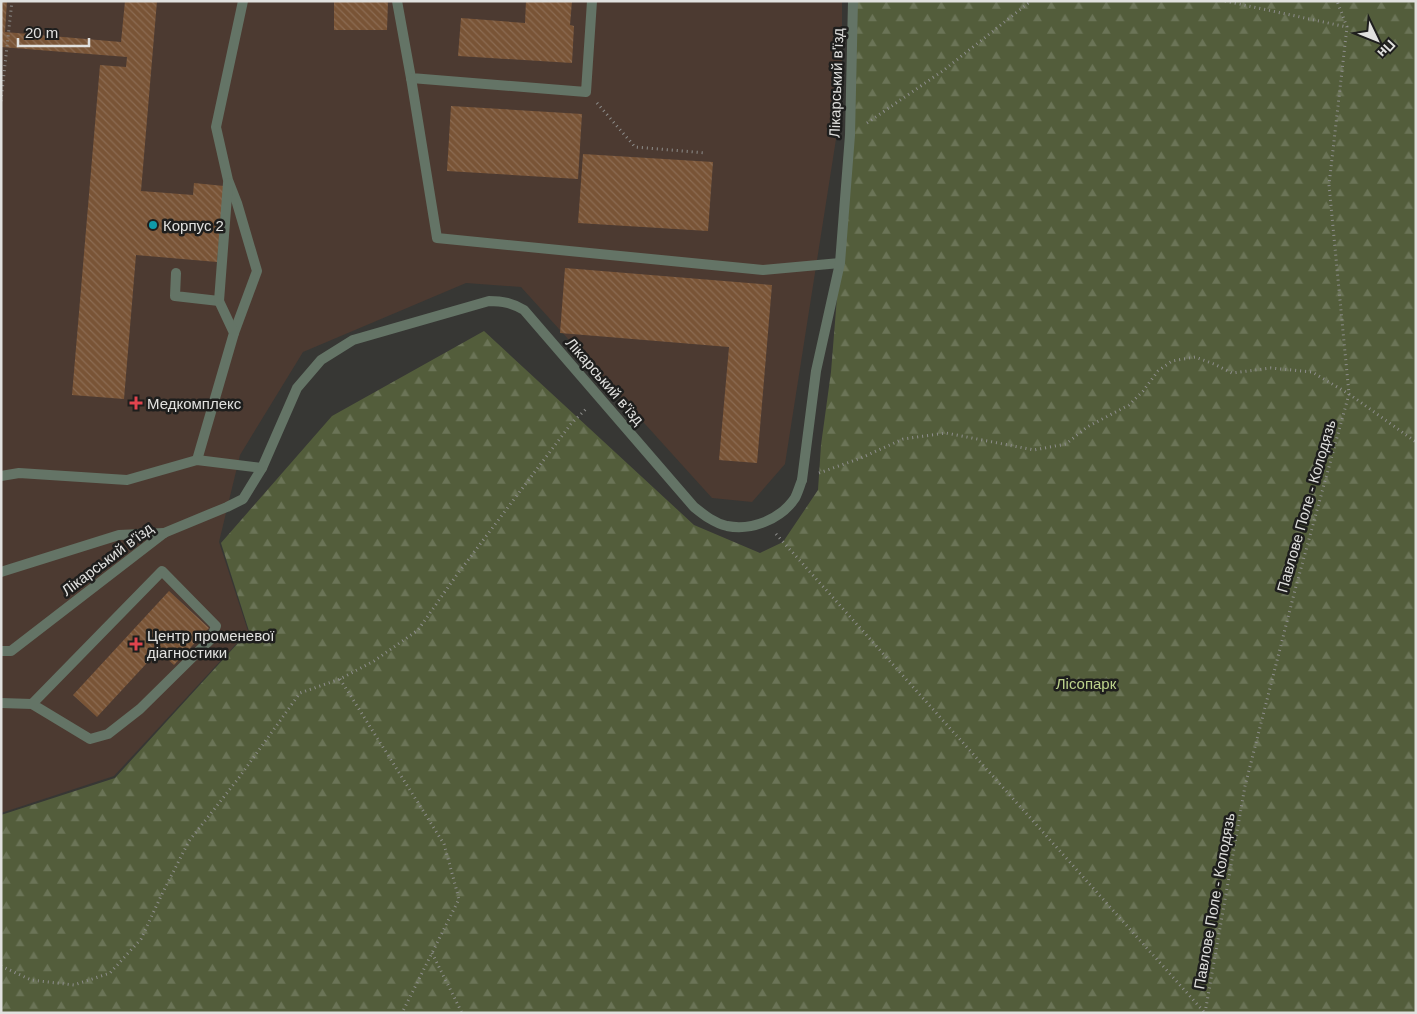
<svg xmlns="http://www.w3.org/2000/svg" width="1417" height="1014" viewBox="0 0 1417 1014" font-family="Helvetica,sans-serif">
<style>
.medical{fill:#4c3a31}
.forest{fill:url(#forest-firs)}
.building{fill:url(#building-back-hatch)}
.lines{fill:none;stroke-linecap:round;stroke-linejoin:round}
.path{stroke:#8e8e8c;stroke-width:3;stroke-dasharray:1 4;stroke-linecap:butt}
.service{stroke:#647466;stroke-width:10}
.minor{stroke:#647466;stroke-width:10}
.culture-dot{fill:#0f9aa8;stroke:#1e1e1d;stroke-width:2}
.health-dot{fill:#e0444e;stroke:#1e1e1d;stroke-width:2}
.labels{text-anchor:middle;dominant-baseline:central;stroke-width:5;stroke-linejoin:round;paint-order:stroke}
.street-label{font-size:15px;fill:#e1e1df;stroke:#1e1e1d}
.poi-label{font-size:15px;fill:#e1e1df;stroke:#1e1e1d;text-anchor:start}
.park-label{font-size:15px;fill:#bdd38c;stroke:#1e1e1d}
</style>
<defs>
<pattern id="forest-firs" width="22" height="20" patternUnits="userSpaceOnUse" patternTransform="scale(1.25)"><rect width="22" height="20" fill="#535d3b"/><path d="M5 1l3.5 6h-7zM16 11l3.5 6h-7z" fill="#6b7457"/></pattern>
<pattern id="building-back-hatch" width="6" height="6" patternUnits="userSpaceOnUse" patternTransform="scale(1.25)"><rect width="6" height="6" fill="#795436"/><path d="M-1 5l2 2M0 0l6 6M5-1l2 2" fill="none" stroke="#8c6c53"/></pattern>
</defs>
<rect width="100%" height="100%" fill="#373734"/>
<polygon class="medical" points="1,1 842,1 842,101 785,464 752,502 712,498 521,287 466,283 303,352 240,455 219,542 248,631 114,776 1,813"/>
<polygon class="forest" points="855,1 1416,1 1416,1013 1,1013 1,815 115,778 249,631 221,543 332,416 484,331 694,525 760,553 783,542 818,490 821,445 831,372 850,135"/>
<g class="building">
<polygon points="1,1 7,1 5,32 121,42 125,1 157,1 141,191 193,195 194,183 224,186 217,262 136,255 124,399 72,395 100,65 126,67 127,57 1,47"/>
<polygon points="334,1 388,1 387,30 334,30"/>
<polygon points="526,1 572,1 570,25 574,26 572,63 458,56 461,18 525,23"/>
<polygon points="451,106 582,114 578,179 447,171"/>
<polygon points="583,154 713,162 708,231 578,223"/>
<polygon points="565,268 772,285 757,463 719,460 729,347 560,333"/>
<polygon points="169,591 209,628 174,665 158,651 97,717 73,695"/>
</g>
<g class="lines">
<g class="path">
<polyline points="1225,1 1347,27"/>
<polyline points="1,101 12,1"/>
<polyline points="597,103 635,147 706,153"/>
<polyline points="867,123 944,70 1031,1"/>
<polyline points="819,473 861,458 903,439 946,433 1034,450 1066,444 1087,427 1129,405 1143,391 1158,371 1172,361 1195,357 1214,364 1232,373 1271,368 1312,372 1349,394 1416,442"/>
<polyline points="776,534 1205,1013"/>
<polyline points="340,679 444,844 459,899 402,1013"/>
<polyline points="432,953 462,1013"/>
<polyline points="1,966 31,980 74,985 110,973 141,939 162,894 189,841 238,779 300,693 340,679 374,661 418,630 456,576 571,424 588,407"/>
<polyline points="1205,1013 1245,786 1295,590 1349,394 1329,185 1347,27 1337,1"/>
</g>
<g class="service">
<polyline points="397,1 411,78 586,92 592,1"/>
<polyline points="411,78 437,238 763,270 840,263"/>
<polyline points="176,273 175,296 219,301"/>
<polyline points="234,333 257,271 237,203 228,180 216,127 243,1"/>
<polyline points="197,460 234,333 219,301 228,183"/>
<polyline points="1,476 19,473 127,480 197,460 262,468"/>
<polyline points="1,572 119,535 164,533"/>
<path d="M1 651H11L164 533 227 507 243 499 262 468 297 388 321 360 353 340 489 301C503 301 512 303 524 310L694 507C704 515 714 523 727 526 752 531 781 519 795 498 798 492 800 485 802 480"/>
<polyline points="1,703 32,704 90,739 108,734 140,709 211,639 216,626 162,571 32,704"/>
</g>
<polyline class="minor" points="802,480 816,371 840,263 850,135 853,1"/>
</g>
<circle class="culture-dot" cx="153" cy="225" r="5"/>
<g class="health-dot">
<path d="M133.5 395.5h5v5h5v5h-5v5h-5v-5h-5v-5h5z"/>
<path d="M133.5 636.5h5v5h5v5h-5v5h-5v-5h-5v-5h5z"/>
</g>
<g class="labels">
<g class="street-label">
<text transform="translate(836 83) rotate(-88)">Лікарський в'їзд</text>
<text transform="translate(605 381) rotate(49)">Лікарський в'їзд</text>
<text transform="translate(1306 506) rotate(-74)">Павлове Поле - Колодязь</text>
<text transform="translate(107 559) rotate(-37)">Лікарський в'їзд</text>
<text transform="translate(1214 901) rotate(-80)">Павлове Поле - Колодязь</text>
</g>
<g class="poi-label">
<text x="163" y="225">Корпус 2</text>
<text x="147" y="403">Медкомплекс</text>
<text x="147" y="635">Центр променевої<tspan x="147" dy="17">діагностики</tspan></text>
</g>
<g class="park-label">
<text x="1086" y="683">Лісопарк</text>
</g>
</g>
<rect width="1417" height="1014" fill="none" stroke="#e1e1df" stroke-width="5"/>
<g transform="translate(1377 40) rotate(133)" stroke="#1e1e1d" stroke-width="4" paint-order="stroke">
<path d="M0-4L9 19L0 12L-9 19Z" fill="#e1e1df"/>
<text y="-8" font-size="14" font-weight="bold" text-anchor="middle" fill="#e1e1df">Пн</text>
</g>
<path d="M18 38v8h71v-8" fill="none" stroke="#e1e1df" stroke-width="2.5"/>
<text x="25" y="38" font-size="15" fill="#e1e1df" stroke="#1e1e1d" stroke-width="4" paint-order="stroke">20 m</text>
</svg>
